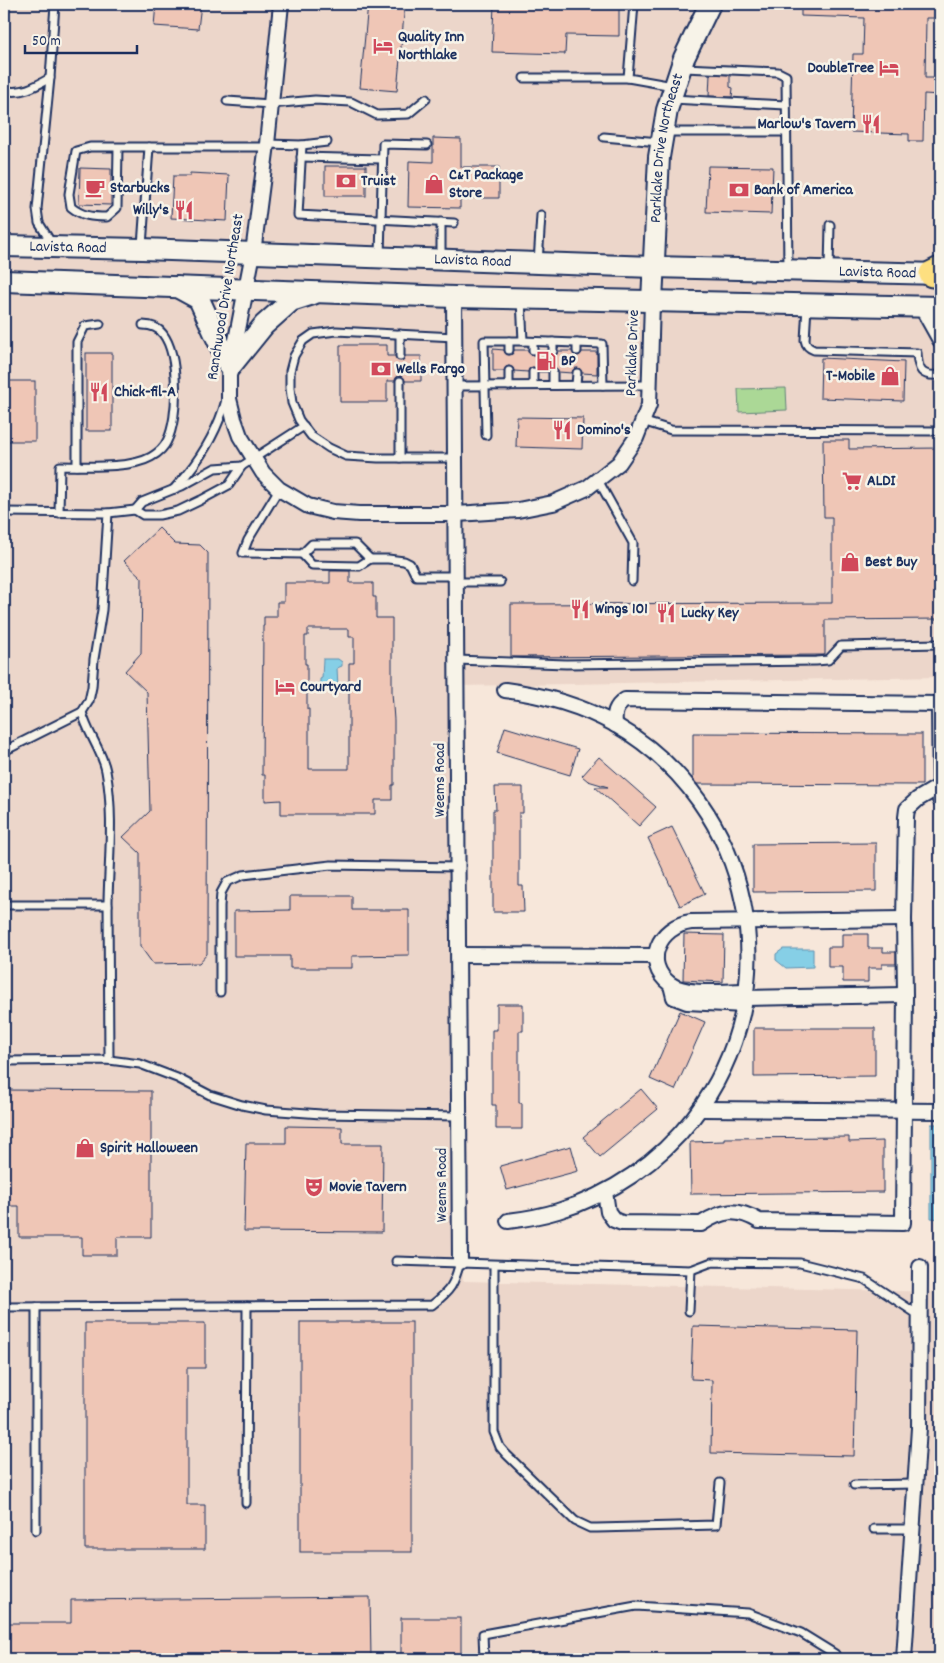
<svg xmlns="http://www.w3.org/2000/svg" width="944" height="1663" viewBox="0 0 944 1663" font-family="Dekko,sans-serif">
<style>
.built{fill:#ecd6ca}
.green{fill:#abd896;stroke:#63847a}
.water{fill:#86cfe6;stroke:#5b8fb0}
.building{fill:#efc6b6;stroke:#1b2f5e;fill-rule:evenodd}
.lines{fill:none;stroke-linecap:round;stroke-linejoin:round}
.lane-casing{stroke:#1b2f5e;stroke-width:11}
.street-casing{stroke:#1b2f5e;stroke-width:18}
.secondary-casing{stroke:#1b2f5e;stroke-width:24}
.highway-casing{stroke:#1b2f5e;stroke-width:29}
.lane{stroke:#f7f3e8;stroke-width:7}
.street{stroke:#f7f3e8;stroke-width:14}
.secondary{stroke:#f7f3e8;stroke-width:20}
.highway{stroke:#fddf80;stroke-width:25}
.labels{text-anchor:middle;dominant-baseline:central;stroke-width:5;stroke-linejoin:round;paint-order:stroke}
.poi-label{font-size:16px;font-weight:bold;fill:#1b2f5e;stroke:#f7f3e8;text-anchor:start}
.street-label{font-size:16px;fill:#1b2f5e;stroke:#f7f3e8}
</style>
<rect width="100%" height="100%" fill="#f7e7da"/>
<filter id="ink" filterUnits="userSpaceOnUse"><feTurbulence type="fractalNoise" baseFrequency=".02" numOctaves="2"/><feDisplacementMap in="SourceGraphic" scale="10" xChannelSelector="R" yChannelSelector="G"/><feConvolveMatrix kernelMatrix="1 2 1 2 8 2 1 2 1" color-interpolation-filters="sRGB"/></filter>
<g filter="url(#ink)">
<polygon class="built" points="4,4 940,4 940,677 456,686 463,1281 940,1292 940,1659 4,1659"/>
<polygon class="green" points="786,388 787,410 739,412 738,389"/>
<g class="water">
<polygon points="323,659 338,659 342,662 342,666 337,668 338,687 323,688 320,684 320,679 322,678"/>
<polygon points="783,949 813,949 813,967 786,968 776,960 776,954"/>
<polygon points="931,1124 940,1124 940,1219 931,1218"/>
</g>
<g class="building">
<polygon points="156,4 201,4 198,29 154,26"/>
<polygon points="368,4 405,4 397,91 360,88"/>
<polygon points="494,4 619,4 619,36 566,35 565,54 492,52"/>
<polygon points="801,4 940,4 940,18 926,18 925,78 940,78 940,95 924,94 923,141 909,141 909,134 851,132 853,54 863,54 864,18 801,16"/>
<polygon points="710,74 730,75 730,87 733,88 732,97 709,96"/>
<polygon points="433,138 461,139 461,167 499,167 499,198 460,198 460,208 408,207 409,161 433,162"/>
<rect x="325" y="166" width="41" height="30"/>
<polygon points="708,166 773,167 771,214 706,212"/>
<polygon points="80,168 111,169 111,205 79,204"/>
<polygon points="190,173 229,175 227,221 171,218 173,176 190,176"/>
<polygon points="340,345 387,345 387,356 395,356 400,361 403,360 405,356 421,356 421,381 405,381 404,378 400,376 397,377 395,381 387,381 387,402 340,402"/>
<polygon points="493,349 504,350 505,353 509,355 512,354 514,350 528,350 533,355 536,354 538,351 548,351 549,354 553,356 556,355 558,351 572,351 577,356 580,355 582,352 597,352 597,374 582,373 580,369 577,368 573,370 572,373 558,372 557,369 553,367 550,368 548,372 538,372 537,369 533,367 530,368 528,372 514,371 513,368 509,366 506,367 504,371 493,371"/>
<rect x="86" y="353" width="26" height="78"/>
<polygon points="821,358 904,362 903,401 820,398"/>
<rect x="4" y="381" width="31" height="60"/>
<polygon points="517,417 583,418 582,449 516,447"/>
<polygon points="823,440 849,440 849,449 940,448 940,619 825,620 825,655 511,657 511,604 832,603 832,517 824,517"/>
<polygon points="159,528 175,544 200,545 208,553 207,954 199,963 153,964 140,946 140,853 123,837 150,811 147,692 125,671 141,653 142,578 124,561"/>
<path d="M330 571H350V583H373V597H376V618H392V692L394 720V785H392V800H375V814H281V800L265 801V775H262L263 626H264V617H277V602H284V583H330ZM308 629H349V637H354V663H349V769H309V709H307V664H305V636H308Z"/>
<polygon points="505,727 578,749 570,775 497,753"/>
<polygon points="693,733 922,734 922,785 696,784 693,781"/>
<polygon points="599,757 656,807 639,826 595,787 608,787 588,781 582,776"/>
<polygon points="495,787 523,787 523,813 519,813 519,886 523,886 524,912 493,912 493,810 496,810"/>
<polygon points="672,827 705,894 680,906 648,838"/>
<polygon points="876,843 876,891 753,892 753,844"/>
<polygon points="290,896 352,896 352,910 409,910 409,955 352,956 352,968 290,968 290,956 234,956 234,911 290,910"/>
<polygon points="684,934 724,935 723,982 683,980"/>
<polygon points="842,934 868,934 868,948 883,948 883,952 896,952 896,964 882,964 882,968 868,968 868,982 843,982 843,967 828,967 828,947 842,947"/>
<polygon points="497,1004 523,1004 523,1031 519,1031 519,1103 522,1103 522,1129 496,1129 496,1105 492,1105 492,1030 497,1030"/>
<polygon points="680,1011 705,1022 675,1090 650,1079"/>
<polygon points="754,1028 875,1028 875,1076 754,1077"/>
<polygon points="641,1089 658,1109 600,1157 583,1137"/>
<polygon points="4,1090 151,1091 151,1237 117,1237 117,1255 82,1255 82,1237 19,1237 19,1206 4,1206"/>
<polygon points="286,1126 342,1127 342,1144 383,1144 382,1232 244,1231 246,1143 286,1143"/>
<polygon points="849,1137 849,1142 883,1141 883,1192 691,1194 690,1142 724,1141 724,1138"/>
<polygon points="571,1146 578,1171 507,1190 500,1166"/>
<rect x="300" y="1322" width="112" height="230"/>
<polygon points="85,1323 205,1323 205,1368 187,1368 187,1505 205,1505 205,1549 85,1549"/>
<polygon points="693,1326 857,1330 854,1456 711,1453 712,1380 691,1379"/>
<polygon points="370,1597 371,1659 4,1659 4,1623 71,1623 71,1600"/>
<rect x="401" y="1618" width="60" height="41"/>
</g>
<g class="lines">
<defs>
<g id="lane">
<polyline points="634,4 628,78 673,86"/>
<polyline points="684,68 778,72 786,76 788,269"/>
<polyline points="524,78 628,78"/>
<path d="M4 90C21 95 36 86 50 78"/>
<polyline points="672,99 786,105"/>
<polyline points="227,101 271,104 315,100 351,102 377,115 408,114 426,99"/>
<polyline points="664,132 786,132"/>
<polyline points="604,137 659,142"/>
<polyline points="267,144 302,145 327,142"/>
<polyline points="302,145 298,215 454,223"/>
<path d="M118 147 117 208 107 217C92 217 82 216 71 207L69 194 76 151 90 147H266"/>
<polyline points="301,157 382,159"/>
<polyline points="52,244 39,223 37,209 50,78 55,4"/>
<polyline points="142,246 149,147"/>
<polyline points="380,256 383,144 427,145"/>
<polyline points="441,257 441,222"/>
<polyline points="538,263 541,215"/>
<polyline points="829,269 830,225"/>
<path d="M807 306 805 340C806 346 809 348 814 350L917 353C918 370 921 377 940 375"/>
<polyline points="400,334 400,356"/>
<polyline points="455,337 336,331 313,334 303,341 294,356 290,371 290,388 292,403 299,420 311,436 329,448 346,456 378,458 456,458"/>
<polyline points="509,341 509,350"/>
<polyline points="523,341 602,344 603,385"/>
<polyline points="533,350 533,342"/>
<polyline points="553,351 553,342"/>
<polyline points="577,351 577,343"/>
<polyline points="509,371 509,386"/>
<polyline points="400,381 400,458"/>
<polyline points="533,385 533,372"/>
<polyline points="553,385 553,372"/>
<polyline points="576,385 577,373"/>
<polyline points="455,386 649,385"/>
<polyline points="642,421 671,430 940,431"/>
<polyline points="486,435 484,341 523,341 521,299"/>
<polyline points="77,466 77,342 85,326 100,324"/>
<polyline points="598,480 633,543 632,581"/>
<path d="M174 489C178 484 183 479 187 474 204 453 219 426 226 400"/>
<polyline points="279,489 248,540 243,553 302,554 312,544 355,544 370,559"/>
<polyline points="135,510 142,502 182,486 215,468 242,466 304,426"/>
<polyline points="4,512 108,513 135,510 143,515 159,515 178,511 201,500 229,485 242,466"/>
<path d="M59 513 60 466C85 466 130 469 151 457 158 453 164 448 167 441 179 418 179 355 163 334 158 327 151 325 143 325"/>
<polyline points="302,554 312,565 359,566 370,559 388,559 404,561 410,564 416,576 456,576"/>
<polyline points="457,582 500,582"/>
<polyline points="457,660 566,664 816,661 828,660 841,646 940,644"/>
<path d="M82 712C87 733 102 750 106 771 114 813 109 858 108 901 108 954 109 1007 109 1060"/>
<polyline points="4,751 82,712 89,701 92,687 94,659 102,610 108,513"/>
<polyline points="4,905 108,905"/>
<polyline points="220,992 220,906 221,893 227,882 243,875 331,865 458,867"/>
<polyline points="4,1061 109,1060 140,1064 177,1078 210,1095 242,1105 266,1110 321,1114 459,1116"/>
<polyline points="396,1261 691,1270 712,1262 800,1263 864,1279 920,1316"/>
<polyline points="494,1265 494,1432 500,1447 506,1454 575,1521 590,1528 597,1528 716,1525 720,1483"/>
<path d="M4 1307 432 1305C451 1290 454 1285 460 1262"/>
<polyline points="689,1311 691,1270"/>
<polyline points="854,1485 916,1484"/>
<polyline points="246,1503 247,1306"/>
<polyline points="874,1529 913,1529"/>
<polyline points="36,1530 36,1307"/>
<polyline points="484,1659 483,1634 636,1606 748,1613 801,1633 835,1654 838,1659"/>
</g>
<g id="street">
<polyline points="281,4 267,144 253,253 229,376 229,399 234,419 240,436 263,473 279,489 308,506 333,512 359,514 457,514 518,510 553,503 587,488 619,463 636,438 649,405 652,301"/>
<polyline points="454,297 460,1262"/>
<polyline points="921,306 940,340"/>
<path d="M505 690C543 695 580 705 614 724 754 804 792 990 693 1118 659 1162 611 1195 558 1211 542 1216 524 1219 508 1221"/>
<path d="M615 725C614 713 615 707 625 700L939 704 940 800"/>
<polyline points="459,955 656,956"/>
<polyline points="671,985 674,997 687,1002 744,1005"/>
<path d="M746 991C726 991 686 996 670 984 642 963 659 926 691 922L904 919"/>
<polyline points="745,998 905,995"/>
<polyline points="700,1109 940,1111"/>
<path d="M605 1192 608 1212 614 1220 622 1223 701 1224C722 1210 737 1208 759 1221L903 1223 905 995 904 919 906 817 907 809 918 799 940 786"/>
<polyline points="904,1659 919,1428 920,1267"/>
</g>
<g id="secondary">
<path id="s1" d="M4 246 142 249 653 267 940 274"/>
<polyline points="4,281 454,297 940,307"/>
<polyline points="177,287 199,299 230,367 264,325 291,301 313,294"/>
<path id="s2" d="M652 301 659 157 667 110 684 58 710 4"/>
</g>
<polyline id="highway" points="932,274 940,270"/>
</defs>
<use href="#lane" class="lane-casing"/>
<use href="#street" class="street-casing"/>
<use href="#secondary" class="secondary-casing"/>
<use href="#highway" class="highway-casing"/>
<use href="#lane" class="lane"/>
<use href="#street" class="street"/>
<use href="#secondary" class="secondary"/>
<use href="#highway" class="highway"/>
</g>
</g>
<defs>
<symbol id="hotel-bare" viewBox="-9 -9 18 18"><path d="M-6-4.5h1.5V1H6V5H4.5V3h-9V5H-6ZM-4 0a1.8 1.8 0 1 1 3.6 0ZM.5 0V-2.5h3Q6-2.5 6 0Z" fill="#d1495b" stroke="#f7f3e8" stroke-width="2.5" paint-order="stroke"/></symbol>
<symbol id="restaurant-bare" viewBox="-9 -9 18 18"><path d="M-5-6h1v4h1v-4h1v4h1v-4h1v5L-1.5 .5V6h-2V.5L-5-1ZM5-6V6H3V1.5H1.5Q1.5-4 5-6Z" fill="#d1495b" stroke="#f7f3e8" stroke-width="2.5" paint-order="stroke"/></symbol>
<symbol id="bank-bare" viewBox="-9 -9 18 18"><path d="M-6-4H6V4H-6ZM0-2.3a2.3 2.3 0 1 0 0 4.6a2.3 2.3 0 1 0 0-4.6Z" fill="#d1495b" stroke="#f7f3e8" stroke-width="2.5" paint-order="stroke"/></symbol>
<symbol id="shop-bare" viewBox="-9 -9 18 18"><path d="M-5-2.5h2.3a2.7 3.5 0 0 1 5.4 0H5L5.5 6h-11ZM-1.5-2.5h3a1.5 2.3 0 0 0-3 0Z" fill="#d1495b" stroke="#f7f3e8" stroke-width="2.5" paint-order="stroke"/></symbol>
<symbol id="cafe-bare" viewBox="-9 -9 18 18"><path d="M-5.5-4.5H6V0H3Q3 3.5 0 3.5H-2.5Q-5.5 3.5-5.5 0ZM3-3.2v2h1.7v-2ZM-6 4.5H4V6H-6Z" fill="#d1495b" stroke="#f7f3e8" stroke-width="2.5" paint-order="stroke"/></symbol>
<symbol id="fuel-bare" viewBox="-9 -9 18 18"><path d="M-5.5-6h7V0h2V4h1.3V-2.5L3-4.5l.8-.8L6-3V5H2.5V1h-1V6h-7ZM-4.2-4.7v3.2H.2V-4.7Z" fill="#d1495b" stroke="#f7f3e8" stroke-width="2.5" paint-order="stroke"/></symbol>
<symbol id="supermarket-bare" viewBox="-9 -9 18 18"><path d="M-6-5.5h2.5l.6 2H6L4.5 2H-2.5L-4.4-4H-6ZM-1.5 3.2a1.3 1.3 0 1 0 .1 0ZM3 3.2a1.3 1.3 0 1 0 .1 0Z" fill="#d1495b" stroke="#f7f3e8" stroke-width="2.5" paint-order="stroke"/></symbol>
<symbol id="theatre-bare" viewBox="-9 -9 18 18"><path d="M-5-5.5Q0-4 5-5.5V0Q5 5 0 6Q-5 5-5 0ZM-3.3-2.5H-1v1.5H-3.3ZM1-2.5H3.3v1.5H1ZM-2.8 1Q0 5.5 2.8 1Z" fill="#d1495b" stroke="#f7f3e8" stroke-width="2.5" paint-order="stroke"/></symbol>
</defs>
<g fill-rule="evenodd">
<use href="#hotel-bare" x="369" y="32" width="28" height="28"/>
<use href="#hotel-bare" x="875" y="54" width="28" height="28"/>
<use href="#restaurant-bare" x="857" y="110" width="28" height="28"/>
<use href="#bank-bare" x="332" y="167" width="28" height="28"/>
<use href="#shop-bare" x="420" y="170" width="28" height="28"/>
<use href="#cafe-bare" x="81" y="174" width="28" height="28"/>
<use href="#bank-bare" x="725" y="176" width="28" height="28"/>
<use href="#restaurant-bare" x="170" y="196" width="28" height="28"/>
<use href="#fuel-bare" x="532" y="347" width="28" height="28"/>
<use href="#bank-bare" x="367" y="355" width="28" height="28"/>
<use href="#shop-bare" x="876" y="362" width="28" height="28"/>
<use href="#restaurant-bare" x="85" y="378" width="28" height="28"/>
<use href="#restaurant-bare" x="548" y="416" width="28" height="28"/>
<use href="#supermarket-bare" x="838" y="467" width="28" height="28"/>
<use href="#shop-bare" x="836" y="548" width="28" height="28"/>
<use href="#restaurant-bare" x="566" y="595" width="28" height="28"/>
<use href="#restaurant-bare" x="652" y="599" width="28" height="28"/>
<use href="#hotel-bare" x="271" y="673" width="28" height="28"/>
<use href="#shop-bare" x="71" y="1134" width="28" height="28"/>
<use href="#theatre-bare" x="300" y="1173" width="28" height="28"/>
</g>
<g class="labels">
<g class="poi-label">
<text x="398" y="37">Quality Inn<tspan x="398" dy="18">Northlake</tspan></text>
<text x="874" y="68" text-anchor="end">DoubleTree</text>
<text x="856" y="124" text-anchor="end">Marlow's Tavern</text>
<text x="449" y="175">C&amp;T Package<tspan x="449" dy="18">Store</tspan></text>
<text x="361" y="181">Truist</text>
<text x="110" y="188">Starbucks</text>
<text x="754" y="190">Bank of America</text>
<text x="169" y="210" text-anchor="end">Willy's</text>
<text x="561" y="361">BP</text>
<text x="396" y="369">Wells Fargo</text>
<text x="875" y="376" text-anchor="end">T-Mobile</text>
<text x="114" y="392">Chick-fil-A</text>
<text x="577" y="430">Domino's</text>
<text x="867" y="481">ALDI</text>
<text x="865" y="562">Best Buy</text>
<text x="595" y="609">Wings 101</text>
<text x="681" y="613">Lucky Key</text>
<text x="300" y="687">Courtyard</text>
<text x="100" y="1148">Spirit Halloween</text>
<text x="329" y="1187">Movie Tavern</text>
</g>
<g class="street-label">
<text stroke="none"><textPath href="#s2" startOffset="154">Parklake Drive Northeast</textPath></text>
<text stroke="none"><textPath href="#s1" startOffset="64">Lavista Road</textPath></text>
<text stroke="none"><textPath href="#s1" startOffset="469">Lavista Road</textPath></text>
<text stroke="none"><textPath href="#s1" startOffset="874">Lavista Road</textPath></text>
<text transform="translate(226 297) rotate(-81)">Ranchwood Drive Northeast</text>
<text transform="translate(633 353) rotate(-88)">Parklake Drive</text>
<text transform="translate(440 780) rotate(-90)">Weems Road</text>
<text transform="translate(442 1185) rotate(-90)">Weems Road</text>
</g>
</g>
<rect width="944" height="1663" fill="none" stroke="#f7f3e8" stroke-width="20"/>
<rect x="10" y="10" width="924" height="1643" fill="none" stroke="#1b2f5e" stroke-width="2" filter="url(#ink)"/>
<path d="M25 45v8h112v-8" fill="none" stroke="#1b2f5e" stroke-width="2.5"/>
<text x="32" y="45" font-size="15" fill="#1b2f5e" stroke="#f7f3e8" stroke-width="4" paint-order="stroke">50 m</text>
</svg>
